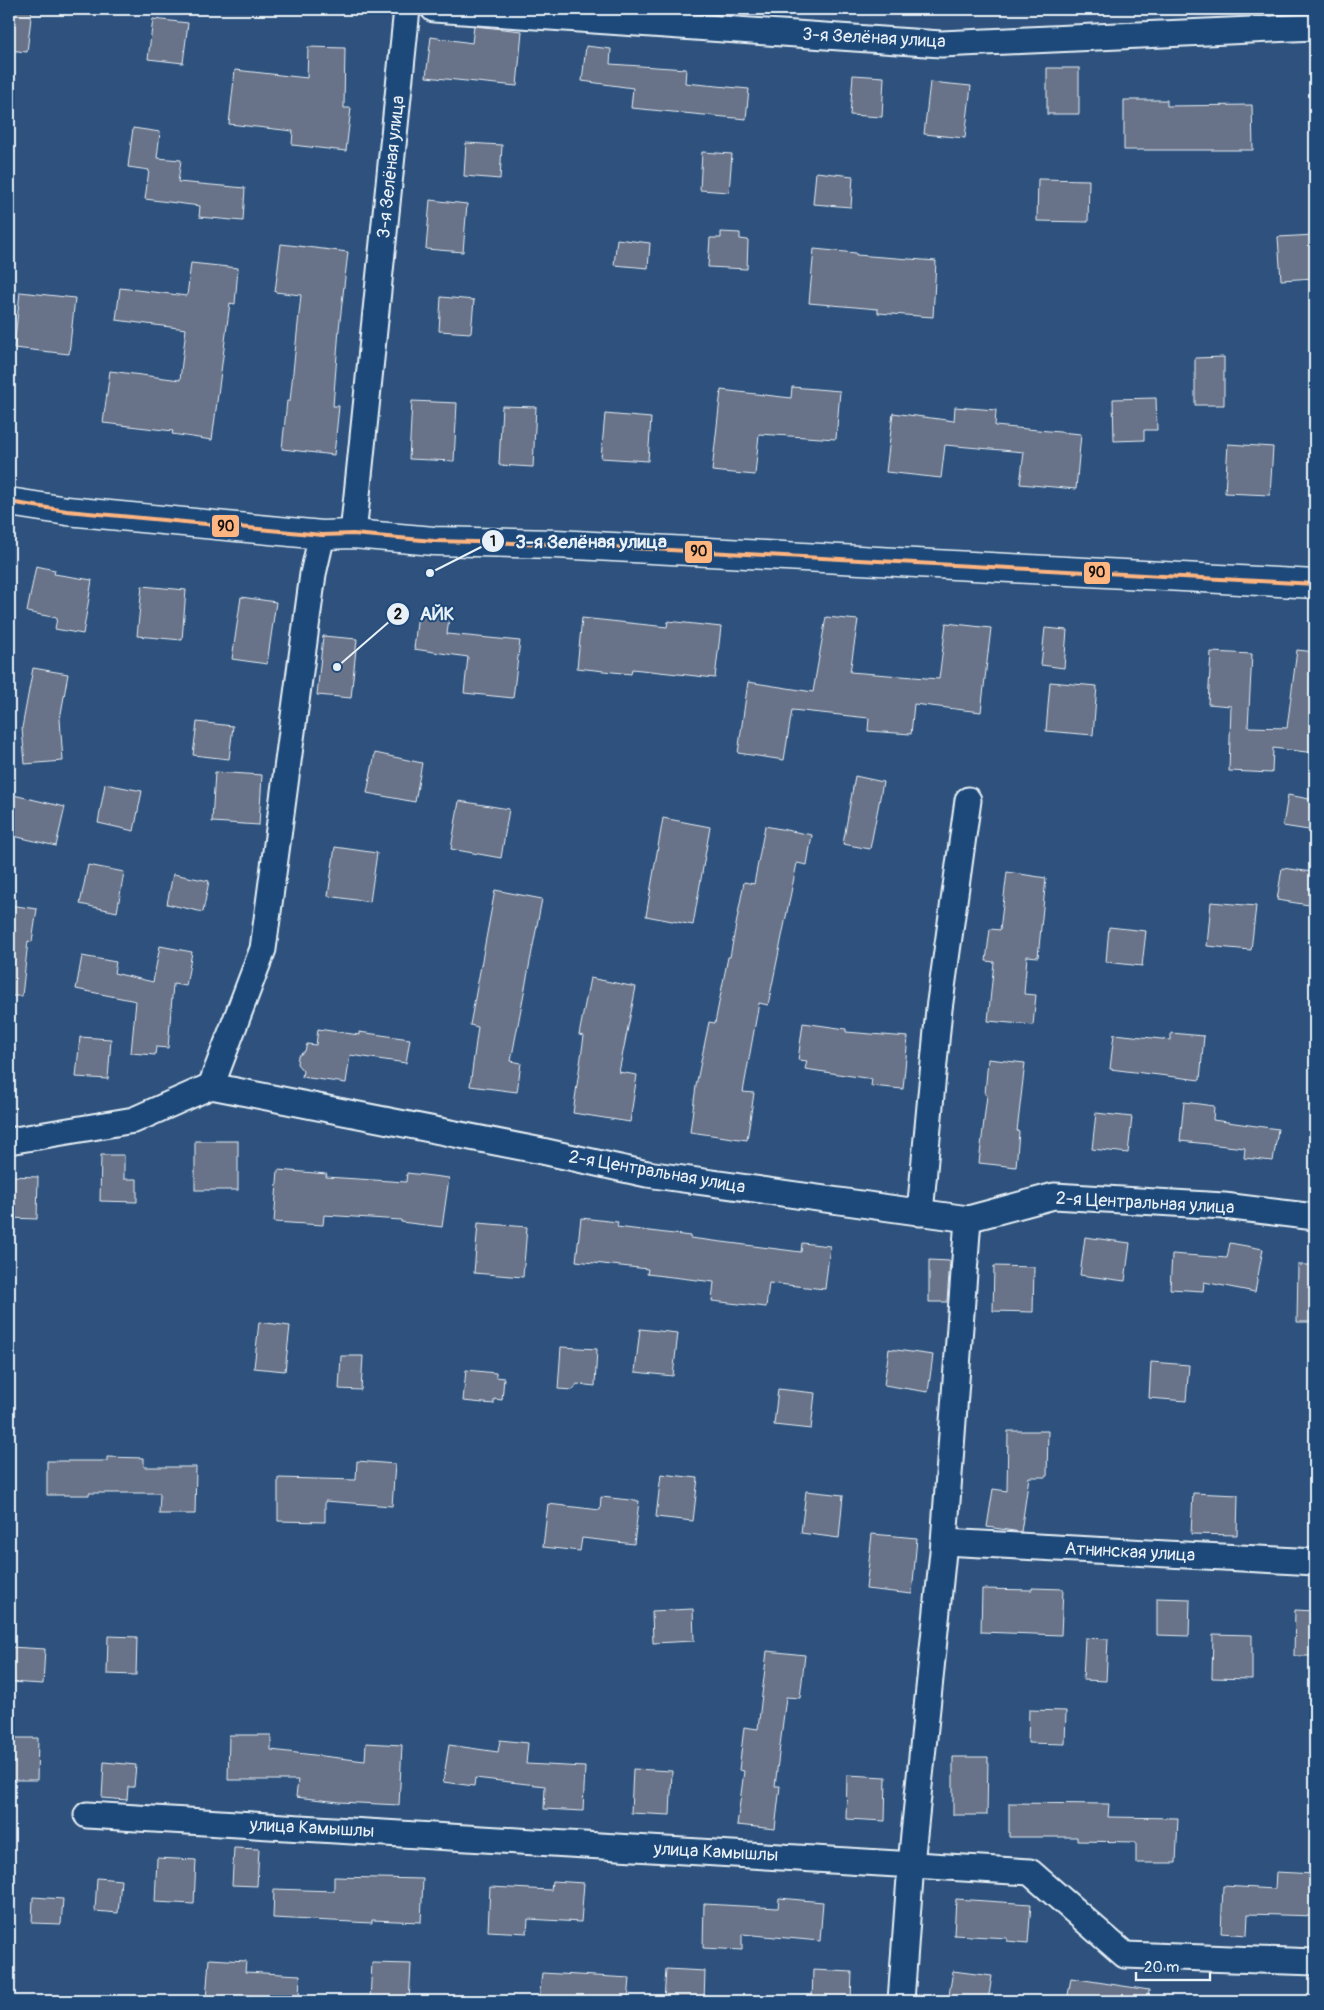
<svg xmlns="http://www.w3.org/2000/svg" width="1324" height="2010" viewBox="0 0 1324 2010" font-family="Pangolin,sans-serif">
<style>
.building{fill:#687288;stroke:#e8f1f8}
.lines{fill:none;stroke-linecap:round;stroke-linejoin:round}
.street-casing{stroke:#e8f1f8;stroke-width:29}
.secondary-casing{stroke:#e8f1f8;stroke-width:31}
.street{stroke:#1f4a7a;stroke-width:25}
.secondary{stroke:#1f4a7a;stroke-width:28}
.bus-1-casing{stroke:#1f4a7a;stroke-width:8}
.bus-1{stroke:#ffb580;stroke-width:4}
.labels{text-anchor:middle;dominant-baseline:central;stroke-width:4;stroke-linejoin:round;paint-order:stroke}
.street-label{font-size:18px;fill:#e8f1f8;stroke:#1f4a7a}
.leader{fill:none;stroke:#e8f1f8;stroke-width:2}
.callout-dot{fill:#e8f1f8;stroke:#1f4a7a;stroke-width:2}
.mark-label{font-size:15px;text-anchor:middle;font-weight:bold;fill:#111}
.callout-label{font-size:19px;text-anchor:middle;font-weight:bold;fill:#e8f1f8;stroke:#1f4a7a;stroke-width:4;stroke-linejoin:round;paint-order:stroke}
.line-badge{stroke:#1f4a7a;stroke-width:2}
.pale-badge-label{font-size:14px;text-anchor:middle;font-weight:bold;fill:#111}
</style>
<rect width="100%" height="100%" fill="#2e527d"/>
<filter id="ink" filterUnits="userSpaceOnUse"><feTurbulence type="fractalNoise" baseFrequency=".02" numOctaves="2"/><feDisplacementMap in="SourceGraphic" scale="10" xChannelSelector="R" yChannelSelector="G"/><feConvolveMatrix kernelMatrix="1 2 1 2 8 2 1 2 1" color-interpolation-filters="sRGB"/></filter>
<g filter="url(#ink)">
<g class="building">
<polygon points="9,9 32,9 27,52 9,50"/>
<polygon points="153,19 188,23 183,63 148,59"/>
<polygon points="474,26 522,31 517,86 426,77 431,37 472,43"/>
<polygon points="586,46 611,49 610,64 686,69 685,83 749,89 746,119 631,108 633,88 582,81"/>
<polygon points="308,47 345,48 344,108 351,108 346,151 292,145 293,131 229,124 235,70 307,78"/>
<rect x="1047" y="68" width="32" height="46"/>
<polygon points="853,75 884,77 882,117 850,115"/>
<polygon points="930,82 971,86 965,138 924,134"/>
<polygon points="1124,100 1167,100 1167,106 1252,105 1253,150 1124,150"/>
<polygon points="133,128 160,132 157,158 181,160 178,182 245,188 243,221 199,217 200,206 145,199 149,170 128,167"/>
<polygon points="466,143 502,145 500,179 464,176"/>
<polygon points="702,152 732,154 729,192 700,190"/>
<polygon points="816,172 853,176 851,207 813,204"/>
<polygon points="1038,179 1089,180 1088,222 1037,221"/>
<polygon points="430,200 467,204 463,252 426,249"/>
<polygon points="721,232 740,233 740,239 748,240 747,269 708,267 710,238 721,238"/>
<polygon points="1315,235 1315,278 1281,280 1278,237"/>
<polygon points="617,239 650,243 648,268 614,265"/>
<polygon points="281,244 348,252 339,329 333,406 339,406 334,455 282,449 287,401 290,401 301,295 275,292"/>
<polygon points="814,249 856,253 856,255 936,261 933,317 878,313 878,309 809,303"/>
<polygon points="191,263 238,268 235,304 230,303 212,440 172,434 173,431 103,423 110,371 180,380 186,329 116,320 120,288 187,296"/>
<polygon points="20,292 75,298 69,354 14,348"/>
<polygon points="441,297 474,300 471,333 439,331"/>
<polygon points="1224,357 1224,405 1195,405 1195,358"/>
<polygon points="792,387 840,391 836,439 759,434 755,475 712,471 721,390 791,398"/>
<polygon points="1156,398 1157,430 1144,430 1144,440 1114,441 1113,399"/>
<polygon points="412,401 457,403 454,461 409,459"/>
<polygon points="502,406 536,407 533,467 499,465"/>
<polygon points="955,407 996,410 995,426 1081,434 1076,489 1020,484 1024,452 945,445 941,478 886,472 893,413 954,421"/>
<polygon points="605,414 651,418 648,461 601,458"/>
<polygon points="1228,444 1273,447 1270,495 1225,493"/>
<polygon points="36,566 55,570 54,574 92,580 83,634 55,629 57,618 27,612"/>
<polygon points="142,586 186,590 182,640 137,636"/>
<polygon points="241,597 276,602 267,664 232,659"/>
<polygon points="418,613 449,618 447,634 520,641 513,698 464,693 468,657 414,649"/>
<polygon points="826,617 858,620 850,672 939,679 946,623 991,628 981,712 914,704 911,734 868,731 869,718 792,710 784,760 738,753 748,682 813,692"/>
<polygon points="582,618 667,627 668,621 721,627 715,678 632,669 631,674 577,668"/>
<polygon points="1045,628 1067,630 1064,668 1041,665"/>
<polygon points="323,636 357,639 351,698 317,695"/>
<polygon points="1297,650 1315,652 1315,753 1273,748 1272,773 1229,771 1231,706 1208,704 1211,652 1252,654 1248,727 1287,728"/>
<polygon points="33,668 68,674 60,719 63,761 25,764 22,728"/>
<polygon points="1050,682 1097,686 1093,735 1046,731"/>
<polygon points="197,722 233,726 229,759 193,755"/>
<polygon points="375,753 422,763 415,802 367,793"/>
<polygon points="215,772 262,775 259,825 212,822"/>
<polygon points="855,776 883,782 870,849 843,844"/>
<polygon points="105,784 142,791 134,831 98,823"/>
<polygon points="9,794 65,807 56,846 9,835"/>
<polygon points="1288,795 1315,800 1315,831 1283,826"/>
<polygon points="459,801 509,809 501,858 451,849"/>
<polygon points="663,818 710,827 693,925 646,916"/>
<polygon points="765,826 812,835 807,865 797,863 768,1005 759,1003 743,1092 754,1093 747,1140 690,1132 696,1086 709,1022 715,1023 728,957 730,957 744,882 754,884"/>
<polygon points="335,847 377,853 370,902 328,896"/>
<polygon points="88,865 124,872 117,912 80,904"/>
<polygon points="1282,868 1313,872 1309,905 1277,900"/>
<polygon points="1007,872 1046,878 1038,957 1027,956 1024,994 1036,995 1033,1025 988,1021 994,962 986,961 990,929 1000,930"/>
<polygon points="173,874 209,881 203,912 167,904"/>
<polygon points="495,890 542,899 511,1061 521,1063 517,1092 470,1086 478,1027 470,1025"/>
<polygon points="1211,902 1256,906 1251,950 1207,946"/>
<polygon points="9,905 37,909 32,942 28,941 22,996 9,996"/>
<polygon points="1109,927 1146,931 1142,966 1106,962"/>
<polygon points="160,946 192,952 186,986 173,984 168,1048 156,1047 155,1055 131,1053 136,1001 76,989 82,956 116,962 114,973 153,982"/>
<polygon points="590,978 636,987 619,1072 637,1075 630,1122 573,1113 584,1036 579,1035"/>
<polygon points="803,1023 846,1029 846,1032 908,1037 903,1089 871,1086 872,1079 805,1069 807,1061 798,1060"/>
<polygon points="318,1029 359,1035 359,1032 410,1039 406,1063 350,1055 346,1083 302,1077 303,1071 297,1064 298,1056 305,1051 307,1044 316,1045"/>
<polygon points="1171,1033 1204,1036 1200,1080 1110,1069 1114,1034 1171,1040"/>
<polygon points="80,1037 111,1039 108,1079 76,1077"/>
<polygon points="988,1059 1025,1063 1017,1131 1019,1132 1016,1167 979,1163 987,1095 985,1094"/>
<polygon points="1184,1102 1214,1106 1213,1120 1278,1129 1273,1161 1244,1158 1245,1148 1180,1141"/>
<polygon points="1096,1113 1132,1117 1128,1153 1092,1149"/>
<rect x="195" y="1141" width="43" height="49"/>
<polygon points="101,1155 124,1155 124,1179 137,1179 137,1202 100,1201"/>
<polygon points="278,1170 327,1174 326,1177 406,1182 407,1173 449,1178 442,1227 401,1222 401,1220 324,1215 323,1225 274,1222"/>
<polygon points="9,1176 38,1177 37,1219 9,1218"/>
<polygon points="581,1218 618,1222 617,1227 690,1236 690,1238 801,1252 802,1243 830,1246 825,1289 769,1283 766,1307 712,1301 714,1282 647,1274 648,1269 576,1261"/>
<polygon points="478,1223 527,1227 523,1277 474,1273"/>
<polygon points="1085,1237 1130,1243 1125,1281 1080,1275"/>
<polygon points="1230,1243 1263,1249 1255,1292 1204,1282 1203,1291 1170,1289 1172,1254 1227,1258"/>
<polygon points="929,1260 950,1261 947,1302 929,1302"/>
<polygon points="1298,1265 1315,1265 1315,1322 1297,1322"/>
<polygon points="994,1266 1034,1267 1033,1312 993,1311"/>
<polygon points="259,1322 290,1326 285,1371 254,1368"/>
<polygon points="640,1329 678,1333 673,1376 635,1372"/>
<polygon points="561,1347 597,1349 595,1386 577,1384 573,1390 558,1389"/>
<polygon points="889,1349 933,1355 928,1392 884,1385"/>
<polygon points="341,1356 363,1356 361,1390 339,1389"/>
<polygon points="1151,1362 1189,1365 1186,1401 1149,1398"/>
<polygon points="466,1370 496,1373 496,1377 504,1378 502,1400 494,1399 494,1404 463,1401"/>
<polygon points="778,1389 815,1393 811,1429 774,1425"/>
<polygon points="1008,1431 1048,1431 1047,1477 1029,1477 1021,1532 987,1527 993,1489 1007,1491"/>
<polygon points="107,1457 144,1458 144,1467 196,1467 195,1514 159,1514 160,1493 89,1493 89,1495 47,1495 47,1461 107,1461"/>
<polygon points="357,1461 395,1464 392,1506 325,1501 325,1522 278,1521 278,1478 356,1480"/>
<polygon points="661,1474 698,1478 693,1521 656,1517"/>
<polygon points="806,1491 843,1495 839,1538 801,1533"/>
<polygon points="1193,1493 1238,1495 1237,1535 1191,1534"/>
<polygon points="601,1497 639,1501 634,1544 582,1538 580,1551 543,1547 548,1504 600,1510"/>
<polygon points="872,1534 917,1538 912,1594 866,1589"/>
<polygon points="1032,1588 1063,1589 1061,1635 981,1632 982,1589 1032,1590"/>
<polygon points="1157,1598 1190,1599 1189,1636 1157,1635"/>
<polygon points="693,1609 694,1641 653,1643 652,1611"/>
<polygon points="1295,1610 1315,1611 1315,1656 1294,1656"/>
<polygon points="1213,1634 1252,1635 1252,1679 1212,1678"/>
<polygon points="108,1636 137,1637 136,1675 107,1674"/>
<polygon points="1085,1638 1108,1639 1106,1681 1083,1680"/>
<polygon points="10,1647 45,1649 43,1684 9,1682"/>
<polygon points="767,1651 805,1655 800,1698 786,1697 775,1786 780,1786 775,1829 737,1825 744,1771 739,1770 744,1727 758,1729"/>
<polygon points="1029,1710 1066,1711 1065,1744 1028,1743"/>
<polygon points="229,1735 271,1735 271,1750 365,1761 366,1743 402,1745 399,1805 339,1802 296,1797 298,1780 228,1780"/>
<polygon points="9,1738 38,1738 37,1780 9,1780"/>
<polygon points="500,1740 528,1743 526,1764 585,1767 583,1811 544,1809 545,1786 475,1778 474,1786 443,1782 449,1745 498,1752"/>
<polygon points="953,1757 988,1757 987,1815 953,1815"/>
<polygon points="104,1762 136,1765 134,1787 128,1787 127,1800 102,1798"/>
<polygon points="633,1769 672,1771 670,1815 631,1813"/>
<polygon points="847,1775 886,1777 885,1821 846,1819"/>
<polygon points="1009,1803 1109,1804 1108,1817 1178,1818 1176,1863 1136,1863 1136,1842 1077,1841 1077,1837 1009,1837"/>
<polygon points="234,1848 259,1849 257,1886 232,1885"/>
<polygon points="157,1858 196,1860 194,1904 155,1902"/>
<polygon points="1276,1872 1315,1874 1315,1916 1248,1914 1247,1935 1221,1933 1223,1886 1275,1889"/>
<polygon points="334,1877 423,1879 421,1922 372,1920 372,1923 273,1918 274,1889 334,1891"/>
<polygon points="97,1878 121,1880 118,1913 95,1911"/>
<polygon points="552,1881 584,1883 581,1922 528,1919 527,1933 488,1931 490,1887 551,1890"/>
<polygon points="33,1897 63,1899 61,1924 32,1923"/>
<polygon points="779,1898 823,1902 820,1941 742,1934 742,1950 703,1948 704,1904 778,1908"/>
<polygon points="956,1899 1031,1904 1028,1943 1007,1941 1007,1938 954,1935"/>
<polygon points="209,1959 246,1961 245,1972 300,1975 299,1998 244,1995 243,2001 206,2000"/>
<polygon points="372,1963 411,1964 409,2001 370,2001"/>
<polygon points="666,1969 705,1971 704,2001 664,2001"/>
<polygon points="813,1970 852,1972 851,2001 812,2001"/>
<polygon points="953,1971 992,1976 988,2001 948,2001"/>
<polygon points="542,1973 630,1978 628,2001 539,2001"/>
<polygon points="1071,1978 1149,1990 1148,2001 1067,2001"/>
</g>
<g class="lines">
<defs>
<g id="street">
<polyline points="434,9 941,44 1315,27"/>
<polyline points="353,534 407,9"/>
<polyline points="211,1086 263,949 313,574 322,535"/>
<polyline points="9,1141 134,1120 211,1086 542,1151 647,1174 968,1219 1054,1196 1224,1206 1315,1217"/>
<polyline points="920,1213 939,1009 968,800"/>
<polyline points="944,1542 1315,1562"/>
<polyline points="87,1815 1030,1872 1125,1955 1315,1962"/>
<polyline points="901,2001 911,1864 944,1542 968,1219"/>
</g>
<polyline id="secondary" points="9,502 67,511 322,535 353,534 434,541 556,544 1315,584"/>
</defs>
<use href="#street" class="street-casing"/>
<use href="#secondary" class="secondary-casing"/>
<use href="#street" class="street"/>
<use href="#secondary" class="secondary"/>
<defs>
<polyline id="bus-1" points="9,502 67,511 322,535 353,534 434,541 556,544 1315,584"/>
</defs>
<use href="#bus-1" class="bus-1-casing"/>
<use href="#bus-1" class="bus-1"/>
</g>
</g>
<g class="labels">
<g class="street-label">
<text transform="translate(874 38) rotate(3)">3-я Зелёная улица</text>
<text transform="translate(391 167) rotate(-84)">3-я Зелёная улица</text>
<text transform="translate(657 1172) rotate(10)">2-я Центральная улица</text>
<text transform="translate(1145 1203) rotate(3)">2-я Центральная улица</text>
<text transform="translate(1130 1552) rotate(3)">Атнинская улица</text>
<text transform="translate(312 1828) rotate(3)">улица Камышлы</text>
<text transform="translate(716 1852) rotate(3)">улица Камышлы</text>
</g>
</g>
<path class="leader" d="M430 573L493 541M337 667L398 614"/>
<g class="callout-dot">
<circle cx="430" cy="573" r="5"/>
<circle cx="337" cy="667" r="5"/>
<circle cx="493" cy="541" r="12"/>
<circle cx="398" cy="614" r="12"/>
</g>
<g class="mark-label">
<text x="493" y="546">1</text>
<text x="398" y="619">2</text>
</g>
<g class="callout-label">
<text x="591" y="548">3-я Зелёная улица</text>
<text x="437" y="620">АЙК</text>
</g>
<g class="line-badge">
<rect x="211" y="514" width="29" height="24" rx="5" fill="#ffb580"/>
<rect x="684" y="540" width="29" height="24" rx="5" fill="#ffb580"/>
<rect x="1083" y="561" width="28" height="24" rx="5" fill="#ffb580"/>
</g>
<g class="pale-badge-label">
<text x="226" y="531">90</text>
<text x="699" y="556">90</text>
<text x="1097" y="577">90</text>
</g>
<rect width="1324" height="2010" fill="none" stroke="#1f4a7a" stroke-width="30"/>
<rect x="15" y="15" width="1294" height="1980" fill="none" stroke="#e8f1f8" stroke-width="2" filter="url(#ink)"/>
<path d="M1136 1972v8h74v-8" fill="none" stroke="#e8f1f8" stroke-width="2.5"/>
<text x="1144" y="1972" font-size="15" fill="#e8f1f8" stroke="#1f4a7a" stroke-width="4" paint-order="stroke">20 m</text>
</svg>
